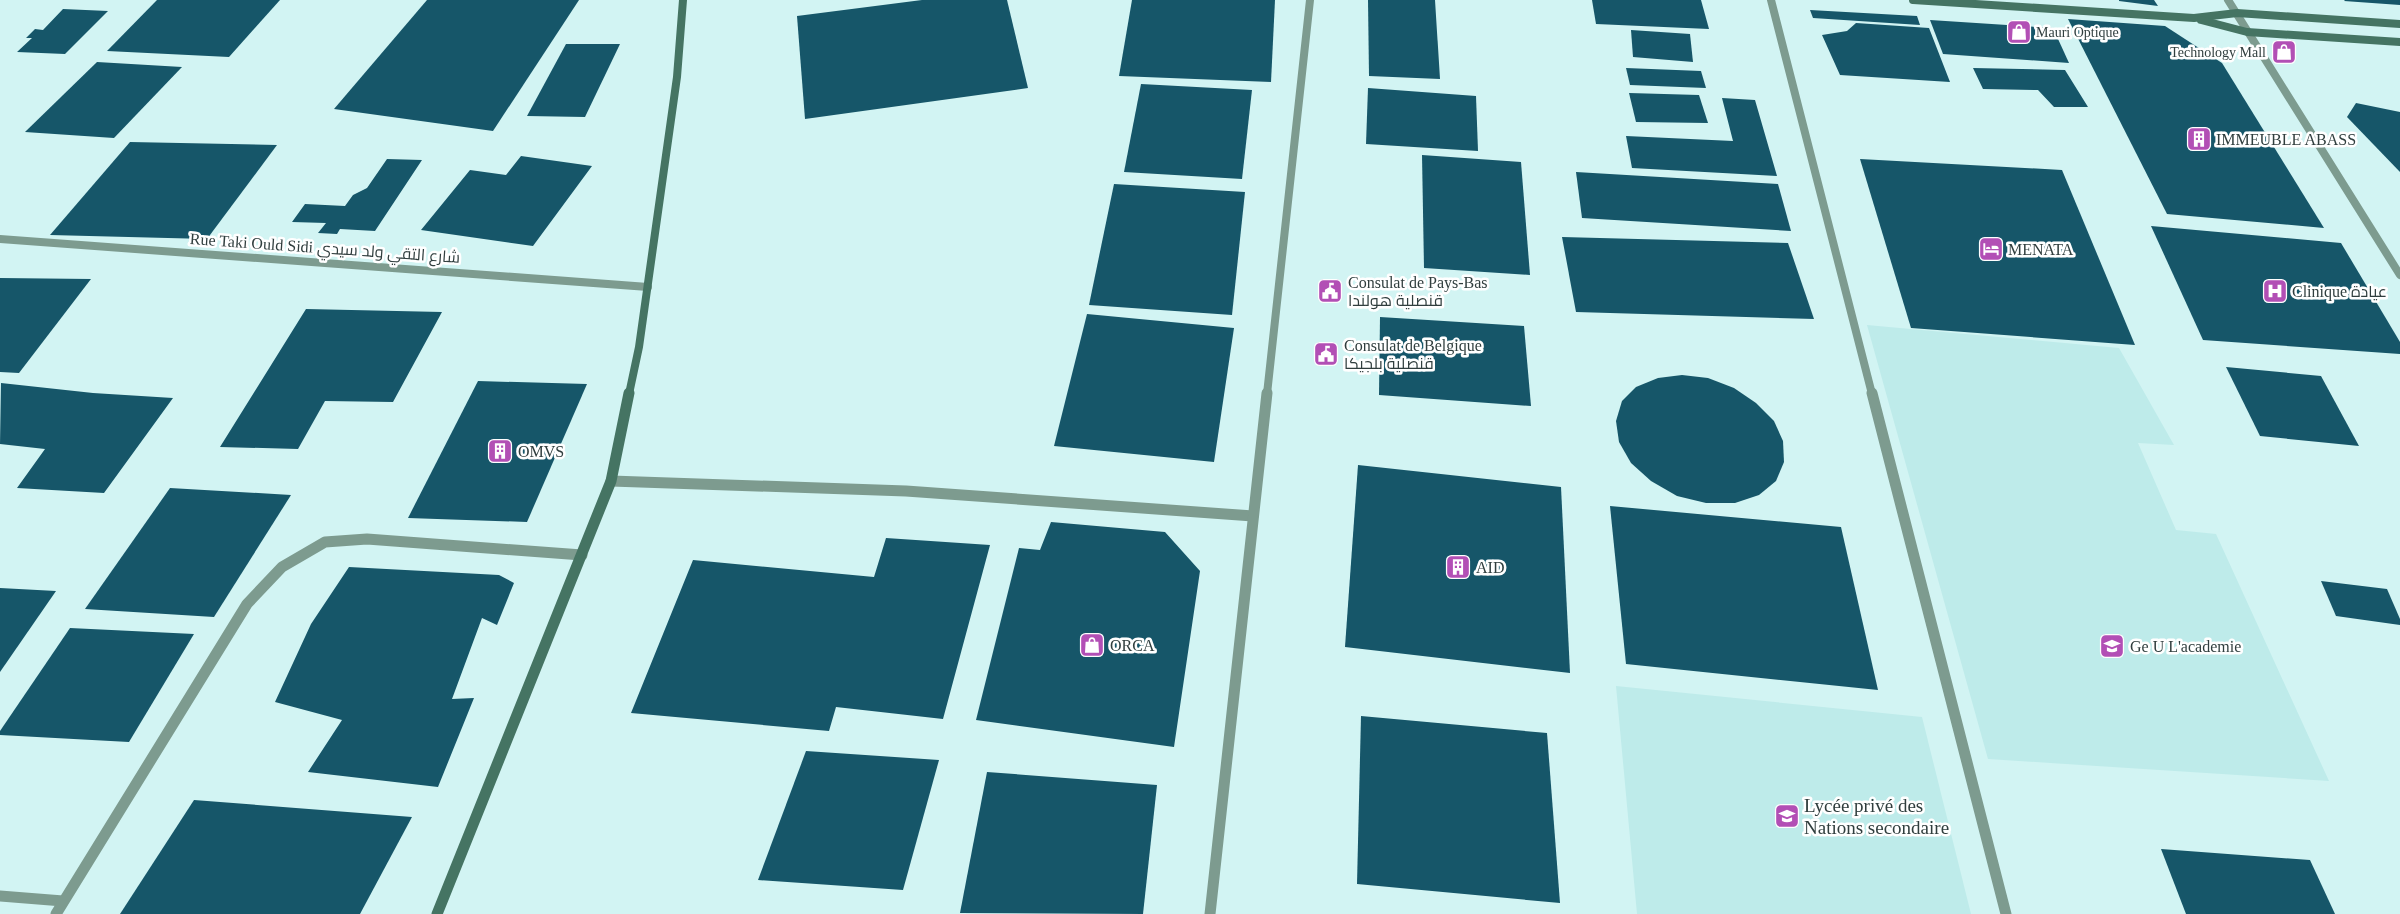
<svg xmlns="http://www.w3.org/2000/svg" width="2400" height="914" viewBox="0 0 2400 914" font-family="'Times New Roman',Cairo,serif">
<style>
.built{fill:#beebea}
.building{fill:#165669}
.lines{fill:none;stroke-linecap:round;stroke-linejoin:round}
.street-far1{stroke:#7d9b8f;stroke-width:8}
.street{stroke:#7d9b8f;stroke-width:11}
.secondary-far1{stroke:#457463;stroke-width:8}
.secondary{stroke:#457463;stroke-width:11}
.labels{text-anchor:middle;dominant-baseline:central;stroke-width:5;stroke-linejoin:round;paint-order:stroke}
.far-poi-label{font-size:14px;fill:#303e3e;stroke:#fff;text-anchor:start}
.poi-label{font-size:16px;fill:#303e3e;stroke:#fff;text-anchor:start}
.street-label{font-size:16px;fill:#303e3e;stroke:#fff}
.near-poi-label{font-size:19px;fill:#303e3e;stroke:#fff;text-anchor:start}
</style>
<rect width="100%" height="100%" fill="#d2f4f3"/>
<g class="built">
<polygon points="1867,325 2119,348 2174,445 2138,443 2176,530 2216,534 2329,781 1988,759"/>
<polygon points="1616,686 1922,717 1971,914 1637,914"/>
</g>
<g class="building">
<polygon points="157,0 280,0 229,57 107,51"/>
<polygon points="427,0 579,0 493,131 334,109"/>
<polygon points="922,0 1007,0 1028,88 805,119 797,16"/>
<polygon points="1132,0 1275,0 1271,82 1119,76"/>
<polygon points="1368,0 1435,0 1440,79 1369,76"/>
<polygon points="1592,0 1701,0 1709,29 1596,24"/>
<polygon points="2119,0 2154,0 2158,6 2119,1"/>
<polygon points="2345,0 2400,0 2400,5 2344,1"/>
<polygon points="63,9 108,11 65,54 17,52 32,38 26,38 35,29 43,30"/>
<polygon points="1810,10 1917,16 1920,25 1813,18"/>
<polygon points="2068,19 2165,26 2222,63 2324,228 2167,214"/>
<polygon points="1930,20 2053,28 2069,63 1943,54"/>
<polygon points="1856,23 1929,28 1950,82 1840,75 1822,35 1847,31"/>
<polygon points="1631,30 1690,34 1693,62 1633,57"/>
<polygon points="566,44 620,44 585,117 527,116"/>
<polygon points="97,62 182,67 114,138 25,132"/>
<polygon points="1626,68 1701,71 1706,88 1630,85"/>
<polygon points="1973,68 2065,70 2088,107 2054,107 2038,90 1983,89"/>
<polygon points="1141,84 1252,90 1242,179 1124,172"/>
<polygon points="1368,88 1476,96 1478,151 1366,144"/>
<polygon points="1629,93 1699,95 1708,123 1636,122"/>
<polygon points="1722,98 1755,100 1777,176 1632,168 1626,136 1733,141"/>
<polygon points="2356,103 2400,112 2400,172 2347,117"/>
<polygon points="130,142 277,145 207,239 50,235"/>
<polygon points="1422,155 1521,162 1530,275 1424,268"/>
<polygon points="521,156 592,166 533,246 421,230 470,170 506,175"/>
<polygon points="387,159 422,160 375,231 340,229 337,234 318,233 326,223 292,222 305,204 345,206 353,195 367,188"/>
<polygon points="1860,159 2062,170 2135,345 1911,328"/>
<polygon points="1576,172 1778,184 1791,231 1582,218"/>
<polygon points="1114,184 1245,192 1232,315 1089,305"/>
<polygon points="2151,226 2341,243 2400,342 2400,354 2203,340"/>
<polygon points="1562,237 1788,243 1814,319 1576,312"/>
<polygon points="0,278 91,279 19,373 0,372"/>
<polygon points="306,309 442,312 393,402 325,401 298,449 220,447"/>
<polygon points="1087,314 1234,328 1214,462 1054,446"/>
<polygon points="1380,317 1524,326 1531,406 1379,395"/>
<polygon points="2226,367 2321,376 2359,446 2260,436"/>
<polygon points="1682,375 1708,378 1734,388 1756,403 1774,421 1783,441 1784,462 1776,481 1759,495 1735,503 1706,503 1677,496 1651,481 1631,463 1619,442 1616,421 1622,401 1636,387 1658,378"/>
<polygon points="478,381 587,384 527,522 408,518"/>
<polygon points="1,383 93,393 173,398 104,493 17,488 45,449 0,444"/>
<polygon points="1358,465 1561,487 1570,673 1345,647"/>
<polygon points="170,488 291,495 214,617 85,609"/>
<polygon points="1610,506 1841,527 1878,690 1626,664"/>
<polygon points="1051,522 1165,532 1200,571 1174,747 976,720 1019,548 1040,550"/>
<polygon points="886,538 990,545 943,719 836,707 829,731 631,713 693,560 874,577"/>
<polygon points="349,567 499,575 514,583 497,625 482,618 452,699 474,698 438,787 308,772 342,720 275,702 311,624"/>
<polygon points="2321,581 2387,589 2400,619 2400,625 2336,616"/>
<polygon points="0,588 56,591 0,672"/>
<polygon points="70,628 194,634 129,742 0,735 0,731"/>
<polygon points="1361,716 1547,733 1560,903 1357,884"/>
<polygon points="806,751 939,760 903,890 758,880"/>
<polygon points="987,772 1157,785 1143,914 960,913"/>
<polygon points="194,800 412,817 360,914 120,914"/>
<polygon points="2161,849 2310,860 2335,914 2186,914"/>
</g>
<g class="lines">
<g class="street-far1">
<polyline points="1771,0 1872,394"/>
<polyline points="2228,0 2400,275"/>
<polyline points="0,239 648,287"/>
<polyline points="1267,394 1310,0"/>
</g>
<g class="street">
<polyline points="1872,393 2006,914"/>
<polyline points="611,481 906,491 1253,516"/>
<polyline points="0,896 63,901"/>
<polyline points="56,914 247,604 282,567 325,542 367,539 582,555"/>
<polyline points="1210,914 1267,393"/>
</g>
<g class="secondary-far1">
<polyline points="1913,0 2194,18 2237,13 2400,24"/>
<polyline points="2201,20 2247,32 2400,42"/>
<polyline points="629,394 639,347 677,77 683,0"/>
</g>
<polyline class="secondary" points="437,914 611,481 629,393"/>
</g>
<defs>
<symbol id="shop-square" viewBox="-11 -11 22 22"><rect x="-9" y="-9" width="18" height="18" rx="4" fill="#b24fb5" stroke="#fff"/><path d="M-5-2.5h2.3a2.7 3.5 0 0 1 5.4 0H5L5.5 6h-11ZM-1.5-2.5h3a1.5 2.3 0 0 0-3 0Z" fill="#fff"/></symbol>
<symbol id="building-square" viewBox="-11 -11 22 22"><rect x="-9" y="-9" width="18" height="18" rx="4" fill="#b24fb5" stroke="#fff"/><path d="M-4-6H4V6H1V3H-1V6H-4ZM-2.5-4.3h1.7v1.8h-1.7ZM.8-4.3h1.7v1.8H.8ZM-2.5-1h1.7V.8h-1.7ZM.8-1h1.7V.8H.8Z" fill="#fff"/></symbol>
<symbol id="hotel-square" viewBox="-11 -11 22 22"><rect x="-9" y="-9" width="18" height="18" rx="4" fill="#b24fb5" stroke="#fff"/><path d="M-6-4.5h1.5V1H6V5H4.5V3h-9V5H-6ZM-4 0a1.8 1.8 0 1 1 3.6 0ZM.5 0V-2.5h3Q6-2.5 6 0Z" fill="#fff"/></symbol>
<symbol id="civic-square" viewBox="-11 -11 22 22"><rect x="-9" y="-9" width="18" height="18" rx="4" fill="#b24fb5" stroke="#fff"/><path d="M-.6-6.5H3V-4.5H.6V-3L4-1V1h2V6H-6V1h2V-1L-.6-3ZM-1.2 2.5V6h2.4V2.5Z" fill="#fff"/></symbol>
<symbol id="hospital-square" viewBox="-11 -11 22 22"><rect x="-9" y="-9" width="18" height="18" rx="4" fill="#b24fb5" stroke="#fff"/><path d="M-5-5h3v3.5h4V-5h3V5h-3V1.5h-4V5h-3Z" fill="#fff"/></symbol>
<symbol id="university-square" viewBox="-11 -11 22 22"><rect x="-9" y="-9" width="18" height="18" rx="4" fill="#b24fb5" stroke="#fff"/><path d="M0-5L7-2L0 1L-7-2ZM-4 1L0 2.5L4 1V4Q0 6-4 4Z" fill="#fff"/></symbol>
<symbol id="school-square" viewBox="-11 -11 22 22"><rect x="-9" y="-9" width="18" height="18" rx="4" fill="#b24fb5" stroke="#fff"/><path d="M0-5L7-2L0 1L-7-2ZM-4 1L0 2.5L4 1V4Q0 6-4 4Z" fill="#fff"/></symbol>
</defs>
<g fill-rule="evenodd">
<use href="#shop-square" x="2005" y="18" width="28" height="28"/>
<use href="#shop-square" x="2270" y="38" width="28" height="28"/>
<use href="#building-square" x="2185" y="125" width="28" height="28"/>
<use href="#hotel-square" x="1977" y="235" width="28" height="28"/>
<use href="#civic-square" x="1316" y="277" width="28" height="28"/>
<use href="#hospital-square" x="2261" y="277" width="28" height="28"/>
<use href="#civic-square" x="1312" y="340" width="28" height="28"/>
<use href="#building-square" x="486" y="437" width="28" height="28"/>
<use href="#building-square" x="1444" y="553" width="28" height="28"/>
<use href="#shop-square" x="1078" y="631" width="28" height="28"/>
<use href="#university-square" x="2098" y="632" width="28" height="28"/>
<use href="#school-square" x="1773" y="802" width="28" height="28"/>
</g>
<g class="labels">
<g class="far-poi-label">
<text x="2036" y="32">Mauri Optique</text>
<text x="2266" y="52" text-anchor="end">Technology Mall</text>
</g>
<g class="poi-label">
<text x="2216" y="139">IMMEUBLE ABASS</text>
<text x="2008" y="249">MENATA</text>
<text x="1348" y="282">Consulat de Pays-Bas<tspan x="1348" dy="18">قنصلية هولندا</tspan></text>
<text x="2292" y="291">Clinique عيادة</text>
<text x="1344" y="345">Consulat de Belgique<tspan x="1344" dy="18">قنصلية بلجيكا</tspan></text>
<text x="518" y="451">OMVS</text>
<text x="1476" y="567">AID</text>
<text x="1110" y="645">ORCA</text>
<text x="2130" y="646">Ge U L'academie</text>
</g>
<g class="street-label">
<text transform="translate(325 248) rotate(4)">Rue Taki Ould Sidi شارع التقي ولد سيدي</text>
</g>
<g class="near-poi-label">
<text x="1804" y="805">Lycée privé des<tspan x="1804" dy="22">Nations secondaire</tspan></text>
</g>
</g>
</svg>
